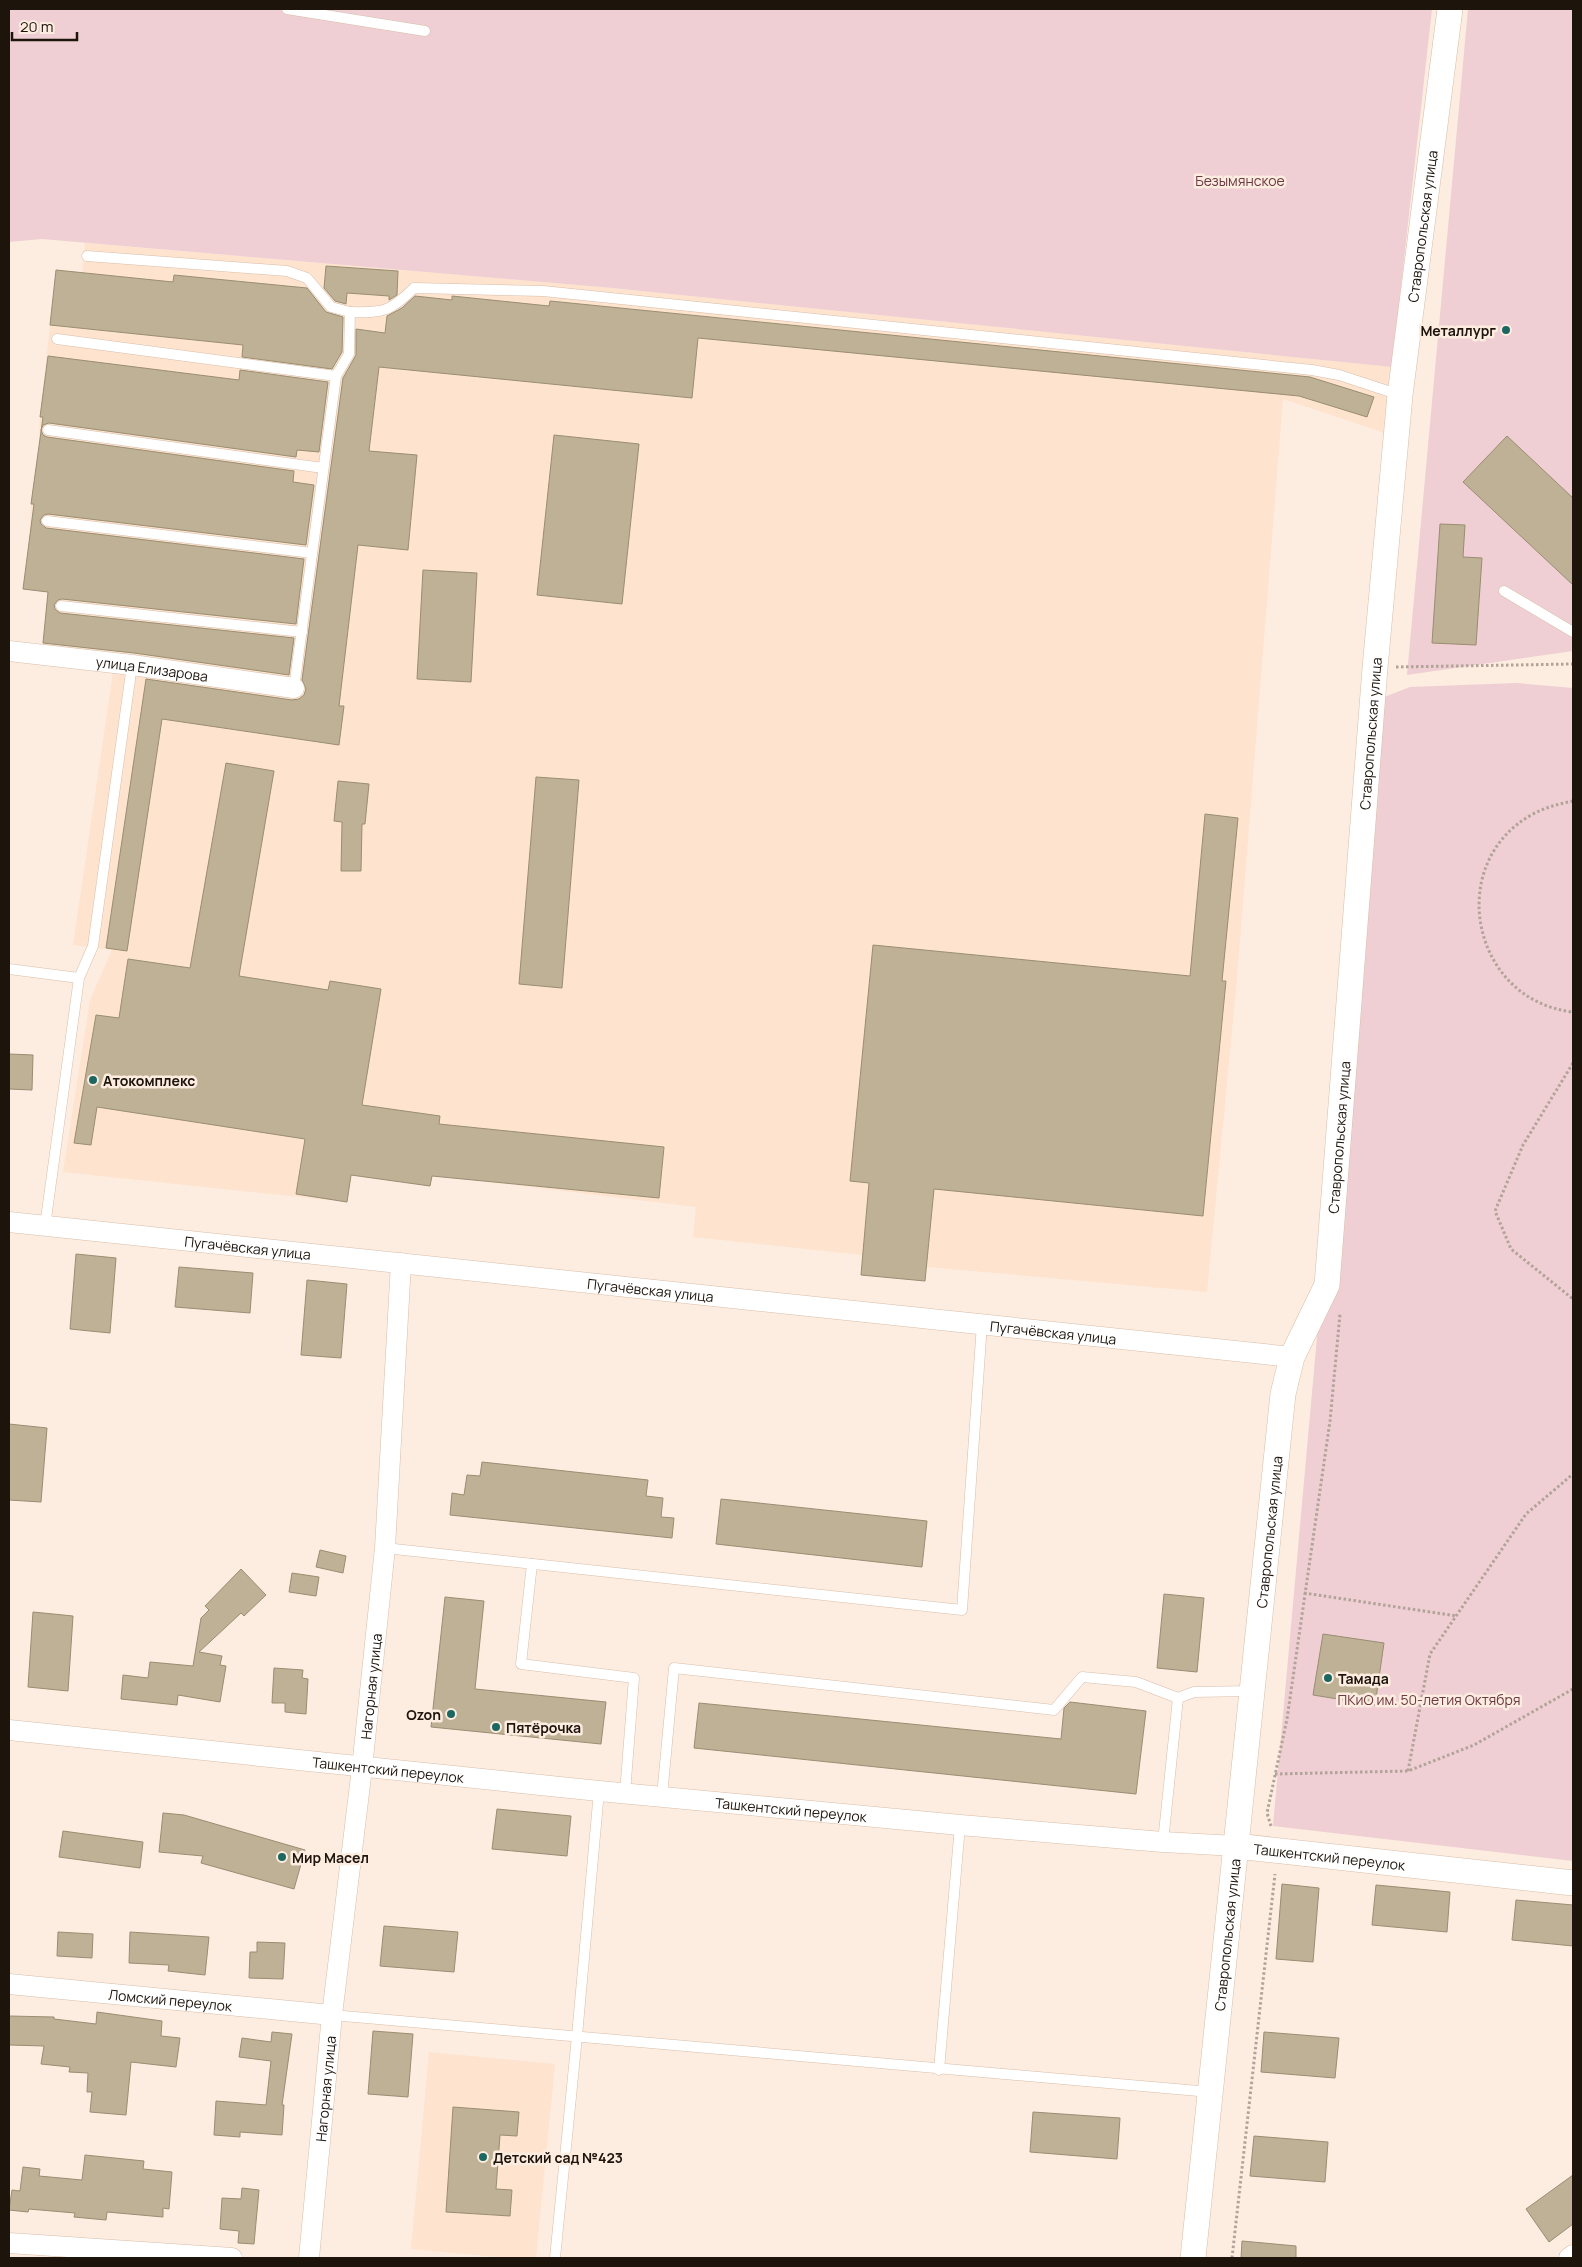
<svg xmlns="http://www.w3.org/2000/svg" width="1582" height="2267" viewBox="0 0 1582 2267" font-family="Manrope,sans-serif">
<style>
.built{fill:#fee3ce}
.green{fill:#efcfd3}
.building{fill:#beb195;stroke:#998d72}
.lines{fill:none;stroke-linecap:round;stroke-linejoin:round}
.service-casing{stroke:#d8beaa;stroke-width:11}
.minor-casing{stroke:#d8beaa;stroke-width:21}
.tertiary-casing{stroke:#d8beaa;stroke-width:26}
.path{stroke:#b2a399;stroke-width:3;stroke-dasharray:2.5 2.5;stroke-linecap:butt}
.service{stroke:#fff;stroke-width:10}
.minor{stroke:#fff;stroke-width:20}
.tertiary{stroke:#fff;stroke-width:25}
.poi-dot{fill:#1c6761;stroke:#fdece0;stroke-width:2}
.labels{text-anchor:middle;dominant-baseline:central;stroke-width:5;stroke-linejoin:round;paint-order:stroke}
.park-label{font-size:14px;fill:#6b3942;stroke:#fdece0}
.street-label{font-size:14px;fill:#1d140c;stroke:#fdece0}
.poi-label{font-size:14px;font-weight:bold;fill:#1d140c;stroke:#fdece0;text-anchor:start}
</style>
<rect width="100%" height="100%" fill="#fdece0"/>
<g class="built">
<polygon points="85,243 612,288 1392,367 1385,433 1283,399 1237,978 1207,1292 927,1267 925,1281 861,1275 862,1255 693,1237 696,1207 432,1175 430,1186 352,1175 347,1202 63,1172 90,1000 112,950 73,945 116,652 43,645 48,592 23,589 30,531 31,504 39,442 40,417 56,270 82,273"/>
<polygon points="429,2052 555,2064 536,2258 508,2258 411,2249"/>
</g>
<g class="green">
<polygon points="9,9 1432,9 1392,367 612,288 42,239 9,242"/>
<polygon points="1468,9 1573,9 1573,651 1407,675"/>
<polygon points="1517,683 1573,688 1573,1861 1273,1826 1344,1037 1361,706 1410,687"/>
</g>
<g class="building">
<polygon points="326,266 398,271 397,295 389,300 389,296 347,293 346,304 335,301 324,288"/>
<polygon points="56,270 173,282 174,275 307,288 326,312 343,317 342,352 332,369 242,357 243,345 50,325"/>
<polygon points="415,296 452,300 452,296 549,306 550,301 1310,377 1374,397 1367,417 1299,396 698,338 692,398 379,367 369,451 417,455 408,550 358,545 339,706 344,706 339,745 162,719 127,951 106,948 146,679 292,700 299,699 304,695 306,689 302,680 343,378 356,355 356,329 385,333 387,316 402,308"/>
<polygon points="48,356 239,380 240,370 328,382 319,452 297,450 296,457 49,423 43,425 41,430 43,435 47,437 294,471 293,482 314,485 306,545 48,514 44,515 40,520 41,524 46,528 304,559 296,624 62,599 58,600 54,605 55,609 60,613 294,638 289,675 134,653 43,643 48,592 23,589 34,504 31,504 43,417 40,417"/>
<polygon points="554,435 639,444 622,604 537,595"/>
<polygon points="1507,436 1573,498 1573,585 1463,482"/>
<polygon points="1440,524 1465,525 1463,557 1482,558 1476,645 1432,643"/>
<polygon points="423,570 477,573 471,682 417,679"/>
<polygon points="226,763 274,771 239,976 328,990 330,981 381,989 362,1105 440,1116 439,1124 664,1147 659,1198 432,1176 430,1186 351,1175 347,1202 296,1194 305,1139 97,1107 91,1145 74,1143 96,1015 119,1018 128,959 190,968"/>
<polygon points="536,777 579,780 562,988 519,984"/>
<polygon points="338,781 369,784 365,824 362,824 361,871 341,871 342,822 334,821"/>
<polygon points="1205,814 1238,818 1222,981 1226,981 1203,1216 934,1189 925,1281 861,1275 869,1183 850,1181 873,945 1190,976"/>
<polygon points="9,1054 33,1055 32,1090 9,1089"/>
<polygon points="76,1254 116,1258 110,1333 70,1329"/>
<polygon points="179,1267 253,1273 250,1313 175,1307"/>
<polygon points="307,1280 347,1284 341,1358 301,1355"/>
<polygon points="9,1424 47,1428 41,1502 9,1500"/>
<polygon points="482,1462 648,1480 646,1496 663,1498 661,1517 674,1518 672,1538 450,1515 452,1493 464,1495 467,1475 480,1476"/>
<polygon points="721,1499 927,1521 922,1567 716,1544"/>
<polygon points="320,1550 346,1556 343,1573 316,1567"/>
<polygon points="241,1569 266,1595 244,1616 241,1613 199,1652 222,1656 220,1665 226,1666 220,1702 178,1695 177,1705 121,1699 123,1675 148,1678 150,1662 193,1666 201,1618 209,1610 205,1606"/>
<polygon points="292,1573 319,1577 316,1596 289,1592"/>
<polygon points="1164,1594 1204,1598 1197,1672 1157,1668"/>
<polygon points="445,1597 484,1601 475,1689 606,1702 601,1744 431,1727"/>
<polygon points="33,1612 73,1616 68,1691 28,1687"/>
<polygon points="1323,1634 1384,1643 1375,1705 1313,1695"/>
<polygon points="274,1668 303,1670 302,1678 308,1679 306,1714 285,1712 285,1703 272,1703"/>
<polygon points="1070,1702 1146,1711 1136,1794 694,1748 699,1703 1061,1739 1064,1708"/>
<polygon points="497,1809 571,1816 567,1856 492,1849"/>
<polygon points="163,1813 184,1815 305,1850 294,1889 201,1863 203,1856 159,1852"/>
<polygon points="63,1831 143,1842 140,1868 59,1857"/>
<polygon points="1282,1884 1319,1888 1313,1962 1276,1959"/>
<polygon points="1376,1885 1450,1892 1447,1932 1372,1925"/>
<polygon points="1516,1900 1573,1905 1573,1946 1512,1940"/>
<polygon points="384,1926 458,1932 454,1972 380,1966"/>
<polygon points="58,1932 93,1934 92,1958 57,1956"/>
<polygon points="130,1932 209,1937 205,1975 168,1971 169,1965 129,1963"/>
<polygon points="257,1942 285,1943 283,1979 249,1978 250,1952 257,1952"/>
<polygon points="97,2012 162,2021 161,2036 180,2038 176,2067 131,2062 126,2115 90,2112 92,2092 87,2092 88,2073 69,2072 70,2067 41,2064 44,2046 9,2045 9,2016 54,2017 54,2019 96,2024"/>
<polygon points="373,2031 413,2034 408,2097 368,2094"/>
<polygon points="272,2032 292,2034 282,2105 284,2105 282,2135 240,2132 240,2137 214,2135 216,2101 266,2105 271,2061 239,2057 242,2038 271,2042"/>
<polygon points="1264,2032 1339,2038 1335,2078 1261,2072"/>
<polygon points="453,2107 519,2112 517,2136 500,2135 496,2189 512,2190 510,2216 446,2212"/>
<polygon points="1033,2112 1120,2118 1117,2159 1030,2152"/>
<polygon points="1254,2136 1328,2142 1325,2182 1250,2176"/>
<polygon points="85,2155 144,2161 143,2169 172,2172 169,2209 163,2208 163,2217 107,2212 106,2220 74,2217 75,2213 29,2209 28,2212 9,2210 12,2190 20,2191 23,2167 40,2169 39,2176 82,2180"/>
<polygon points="1573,2175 1573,2224 1549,2242 1526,2209"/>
<polygon points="242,2188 259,2190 254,2244 238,2243 239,2231 220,2229 222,2198 241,2199"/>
<polygon points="1242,2241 1296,2246 1296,2258 1241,2258"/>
</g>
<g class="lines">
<defs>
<g id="service">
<polyline points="287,9 425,31"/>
<polyline points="87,256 287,271 307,278 331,307 350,312 349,354 336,376 294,688"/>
<path d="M350 312C383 313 390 312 414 288L543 291 1312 370 1339 375 1400 395"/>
<polyline points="57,339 336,376"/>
<polyline points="48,430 323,468"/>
<polyline points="47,521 312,553"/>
<polyline points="1504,591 1573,632"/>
<polyline points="61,606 302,632"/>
<polyline points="9,969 79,978"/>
<polyline points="45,1226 79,978 93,946 132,665"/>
<polyline points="385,1548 962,1610 982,1324"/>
<polyline points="532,1564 521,1664 634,1678 625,1793"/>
<polyline points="662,1796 674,1668 1054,1710 1082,1677 1136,1682 1178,1698 1194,1692 1252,1691"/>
<polyline points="1163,1842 1178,1698"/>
<polyline points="332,2015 1210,2092"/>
<polyline points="939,2070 960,1825"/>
<polyline points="555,2258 577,2036 599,1791"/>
</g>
<g id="minor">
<path id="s1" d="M9 651 132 665 294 688"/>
<path id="s2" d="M9 1222 1292 1357"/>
<path id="s3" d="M9 1730 599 1791 960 1825 1163 1842 1236 1846"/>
<path id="s4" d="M9 1984 332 2015"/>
<polyline points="9,2243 232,2258"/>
<path id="s5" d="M309 2258 332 2015 362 1768 385 1548 401 1263"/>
<polyline points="1569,2258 1573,2255"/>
</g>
<g id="tertiary">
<path id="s6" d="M1236 1846 1573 1883"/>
<path id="s7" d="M1193 2258 1283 1394 1292 1357 1327 1285 1375 668 1400 395 1450 9"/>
</g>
</defs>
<use href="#service" class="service-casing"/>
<use href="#minor" class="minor-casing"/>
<use href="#tertiary" class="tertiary-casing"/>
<g class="path">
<polyline points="1396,667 1573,664"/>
<path d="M1573 801C1559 804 1546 807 1533 814 1443 863 1472 1001 1573 1012"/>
<polyline points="1573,1063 1523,1145 1495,1211 1511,1249 1573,1299"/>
<polyline points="1304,1593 1457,1616"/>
<polyline points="1408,1771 1430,1654 1526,1514 1573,1474"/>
<polyline points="1275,1774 1408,1771 1474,1745 1573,1689"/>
<polyline points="1271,1826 1267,1813 1287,1719 1330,1421 1340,1314"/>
<polyline points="1232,2258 1275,1874"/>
</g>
<use href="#service" class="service"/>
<use href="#minor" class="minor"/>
<use href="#tertiary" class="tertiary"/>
</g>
<g class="poi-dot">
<circle cx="1506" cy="330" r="5"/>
<circle cx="93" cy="1080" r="5"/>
<circle cx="1328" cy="1678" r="5"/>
<circle cx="451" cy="1714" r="5"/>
<circle cx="496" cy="1727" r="5"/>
<circle cx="282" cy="1857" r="5"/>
<circle cx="483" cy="2157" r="5"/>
</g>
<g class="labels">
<g class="park-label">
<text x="1240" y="180">Безымянское</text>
<text x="1429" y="1699">ПКиО им. 50-летия Октября</text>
</g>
<g class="street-label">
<text stroke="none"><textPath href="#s7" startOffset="2050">Ставропольская улица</textPath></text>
<text stroke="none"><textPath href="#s1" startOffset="144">улица Елизарова</textPath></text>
<text stroke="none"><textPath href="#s7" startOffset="1540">Ставропольская улица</textPath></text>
<text stroke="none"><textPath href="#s7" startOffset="1135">Ставропольская улица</textPath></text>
<text stroke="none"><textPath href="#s2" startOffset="240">Пугачёвская улица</textPath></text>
<text stroke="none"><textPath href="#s2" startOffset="645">Пугачёвская улица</textPath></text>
<text stroke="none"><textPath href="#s2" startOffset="1050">Пугачёвская улица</textPath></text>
<text stroke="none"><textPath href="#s7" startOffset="730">Ставропольская улица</textPath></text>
<text stroke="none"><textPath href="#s5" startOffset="575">Нагорная улица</textPath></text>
<text stroke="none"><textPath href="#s3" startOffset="381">Ташкентский переулок</textPath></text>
<text stroke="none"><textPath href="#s3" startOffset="786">Ташкентский переулок</textPath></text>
<text stroke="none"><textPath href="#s6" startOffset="94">Ташкентский переулок</textPath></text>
<text stroke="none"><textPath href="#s7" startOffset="325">Ставропольская улица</textPath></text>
<text stroke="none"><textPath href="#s4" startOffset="162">Ломский переулок</textPath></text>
<text stroke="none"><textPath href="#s5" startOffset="170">Нагорная улица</textPath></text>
</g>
<g class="poi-label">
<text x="1496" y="330" text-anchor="end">Металлург</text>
<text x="103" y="1080">Атокомплекс</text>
<text x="1338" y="1678">Тамада</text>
<text x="441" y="1714" text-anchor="end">Ozon</text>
<text x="506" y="1727">Пятёрочка</text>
<text x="292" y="1857">Мир Масел</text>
<text x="493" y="2157">Детский сад №423</text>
</g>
</g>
<rect width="1582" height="2267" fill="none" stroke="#1d140c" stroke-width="20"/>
<path d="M12 32v8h65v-8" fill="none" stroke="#1d140c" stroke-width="2.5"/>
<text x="20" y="32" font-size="15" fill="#1d140c" stroke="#fdece0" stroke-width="4" paint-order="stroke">20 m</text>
</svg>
